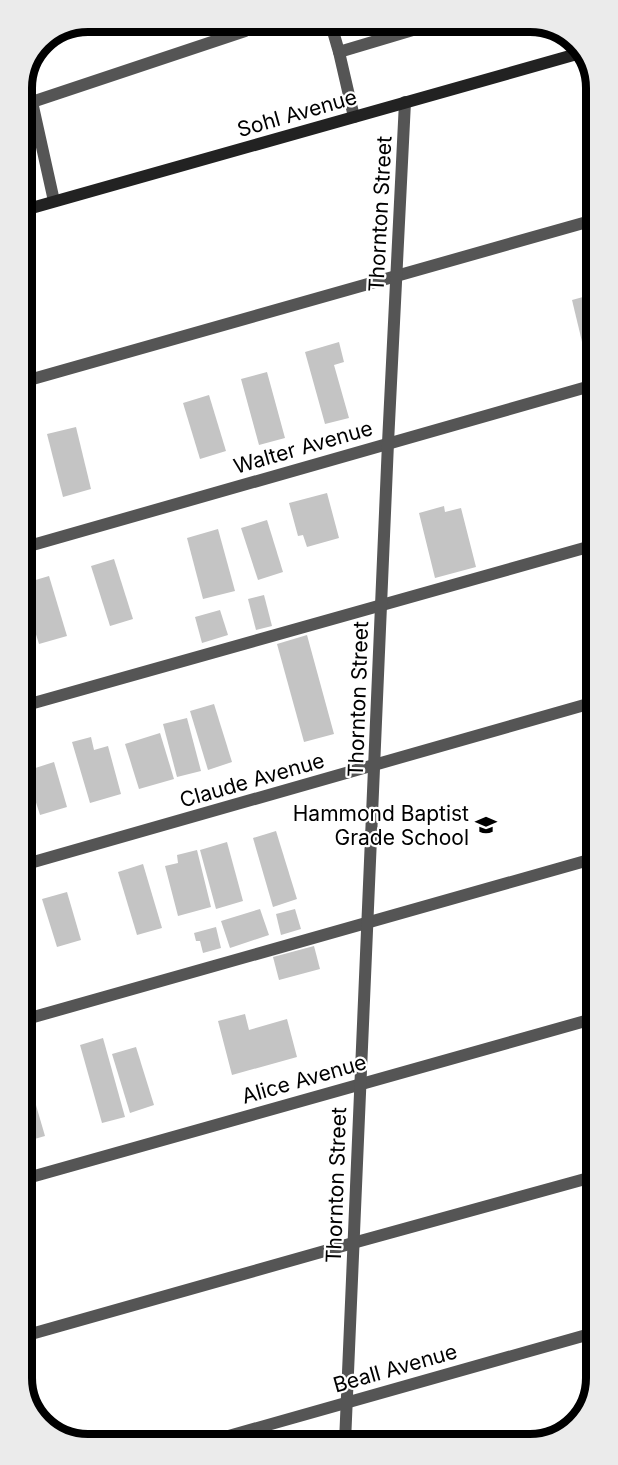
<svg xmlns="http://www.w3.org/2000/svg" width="618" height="1465" viewBox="0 0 618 1465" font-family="Inter,sans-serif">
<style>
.building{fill:#c4c4c4}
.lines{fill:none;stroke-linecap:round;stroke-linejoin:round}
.lane{stroke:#555;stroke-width:12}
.street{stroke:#555;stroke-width:12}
.secondary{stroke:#222;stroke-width:12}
.labels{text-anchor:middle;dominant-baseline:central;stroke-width:4.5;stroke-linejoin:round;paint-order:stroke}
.street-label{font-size:21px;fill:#000;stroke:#fff}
.poi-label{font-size:21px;fill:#000;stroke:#fff;text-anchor:end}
.rim{fill:none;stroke:#000;stroke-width:8}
</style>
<rect width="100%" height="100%" fill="#fff"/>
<g class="building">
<polygon points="87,21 105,22 72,31 71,28"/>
<polygon points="594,294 594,348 584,350 572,300"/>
<polygon points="339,342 344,362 334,365 349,418 325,424 305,352"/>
<polygon points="267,372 285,438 259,445 241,379"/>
<polygon points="209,395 226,451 200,459 183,403"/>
<polygon points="76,427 91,489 63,497 47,434"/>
<polygon points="327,493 339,538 307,547 303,535 298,536 289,503"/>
<polygon points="444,506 445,512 461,508 476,567 435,578 419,513"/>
<polygon points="267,520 283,572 258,580 241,528"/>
<polygon points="218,529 235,591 203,599 187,538"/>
<polygon points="114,559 133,619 110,626 91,566"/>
<polygon points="49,576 67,636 39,644 22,589 22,584"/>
<polygon points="264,595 272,626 256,630 248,599"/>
<polygon points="220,610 228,635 202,643 195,617"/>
<polygon points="307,635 334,734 304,742 277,644"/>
<polygon points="214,704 232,762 208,770 190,711"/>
<polygon points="187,718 201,771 177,777 163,724"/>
<polygon points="160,733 174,779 139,789 125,744"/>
<polygon points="91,737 94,750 108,746 121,794 90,803 72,742"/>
<polygon points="54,762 67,807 40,815 26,771"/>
<polygon points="276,831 297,899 273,907 253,838"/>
<polygon points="227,842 243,901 216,909 200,850"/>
<polygon points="197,850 211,907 178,916 165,866 178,863 177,855"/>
<polygon points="143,864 162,928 137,935 118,872"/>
<polygon points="67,892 81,940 57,947 42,899"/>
<polygon points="260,909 269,935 230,948 221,921"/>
<polygon points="295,909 301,929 281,935 276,914"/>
<polygon points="216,927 221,948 203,953 200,941 196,941 194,933"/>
<polygon points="314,946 320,969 279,980 273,957"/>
<polygon points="245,1014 249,1030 287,1019 297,1057 232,1075 218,1021"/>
<polygon points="103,1038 125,1117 102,1123 80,1045"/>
<polygon points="136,1047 154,1105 130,1113 112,1054"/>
<polygon points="596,1047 596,1090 584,1050"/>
<polygon points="26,1071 45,1136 24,1142 24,1072"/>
</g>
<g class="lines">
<g class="lane">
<polyline points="330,21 339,52 354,117"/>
<polyline points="339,52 443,21"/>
<polyline points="23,80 32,102 54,201"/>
<polyline points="32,102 245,31 257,21"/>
<polyline points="22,382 594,220"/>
<polyline points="23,706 595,545"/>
<polyline points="23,1020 596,858"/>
<polyline points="24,1336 353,1243 596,1176"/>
</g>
<g class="street">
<polyline points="22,548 594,385"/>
<polyline points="23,865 595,702"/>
<polyline points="24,1179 596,1018"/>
<polyline points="345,1442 388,443 405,102"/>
<polyline points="204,1443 597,1332"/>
</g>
<polyline class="secondary" points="21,211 584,52"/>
</g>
<defs>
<symbol id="school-bare" viewBox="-9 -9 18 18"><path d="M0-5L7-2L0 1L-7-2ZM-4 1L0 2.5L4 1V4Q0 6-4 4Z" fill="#000" stroke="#fff" stroke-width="2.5" paint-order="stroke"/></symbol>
</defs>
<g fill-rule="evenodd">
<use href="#school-bare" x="471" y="810" width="30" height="30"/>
</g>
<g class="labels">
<g class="street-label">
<text transform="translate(297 113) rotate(-16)">Sohl Avenue</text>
<text transform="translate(380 214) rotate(-87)">Thornton Street</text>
<text transform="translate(303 447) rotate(-16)">Walter Avenue</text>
<text transform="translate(358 699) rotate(-88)">Thornton Street</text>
<text transform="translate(252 780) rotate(-16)">Claude Avenue</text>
<text transform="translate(304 1079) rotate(-16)">Alice Avenue</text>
<text transform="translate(336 1185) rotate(-88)">Thornton Street</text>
<text transform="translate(395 1368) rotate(-16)">Beall Avenue</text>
</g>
<g class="poi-label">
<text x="469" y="813">Hammond Baptist<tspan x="469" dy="24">Grade School</tspan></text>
</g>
</g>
<path d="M0 0H618V1465H0ZM88 32H530A56 56 0 0 1 586 88V1378A56 56 0 0 1 530 1434H88A56 56 0 0 1 32 1378V88A56 56 0 0 1 88 32Z" fill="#ebebeb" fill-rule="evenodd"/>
<path class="rim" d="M88 32H530A56 56 0 0 1 586 88V1378A56 56 0 0 1 530 1434H88A56 56 0 0 1 32 1378V88A56 56 0 0 1 88 32Z"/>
</svg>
